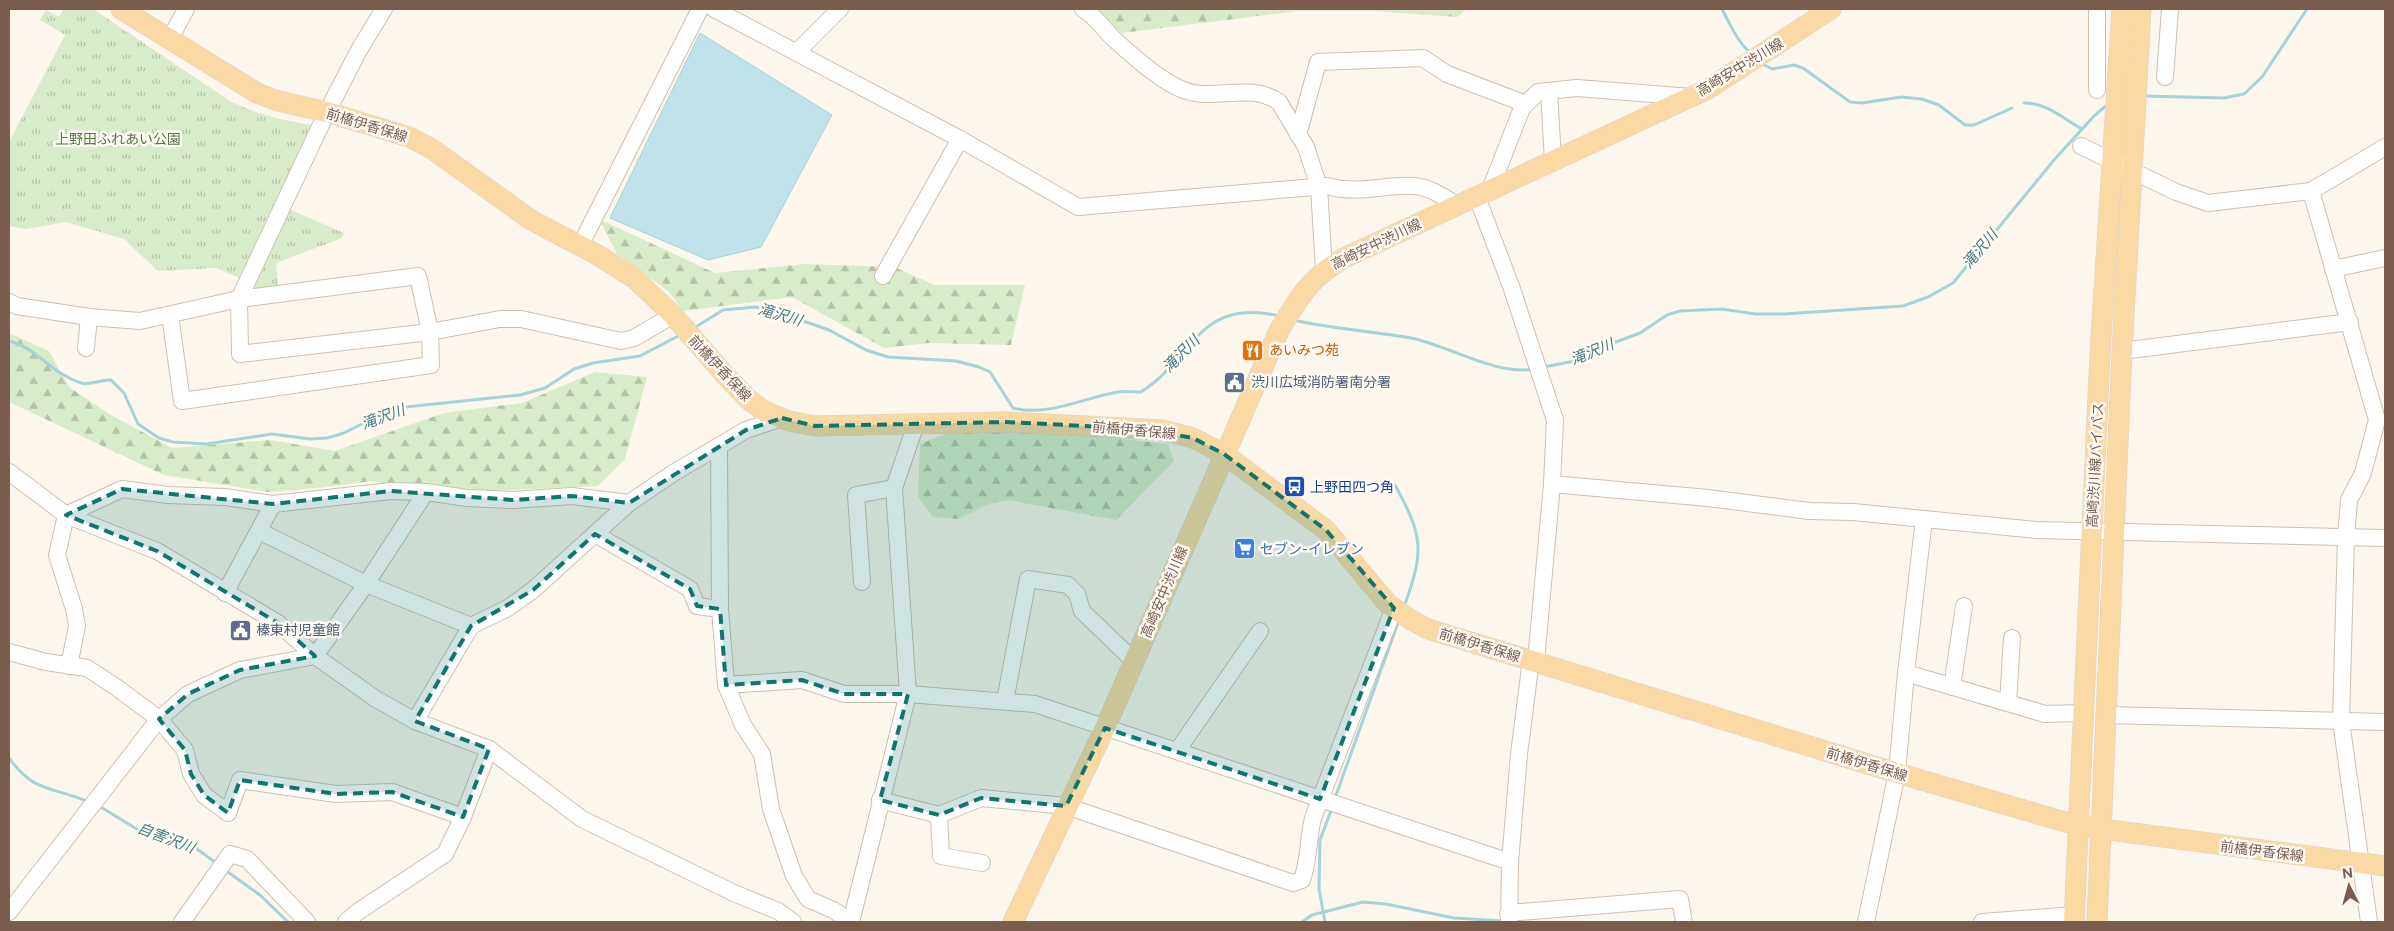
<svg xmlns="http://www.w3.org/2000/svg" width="2394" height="931" viewBox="0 0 2394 931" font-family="Raleway,'Noto Sans JP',sans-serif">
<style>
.forest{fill:url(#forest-firs)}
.park{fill:url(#park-tufts)}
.water{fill:#bfe3e8;stroke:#a5d3da}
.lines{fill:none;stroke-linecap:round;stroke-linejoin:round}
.stream{stroke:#a5d3da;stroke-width:3}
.minor-casing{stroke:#d1beb0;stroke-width:18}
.major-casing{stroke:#dad1cd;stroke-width:21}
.minor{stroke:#fff;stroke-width:16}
.major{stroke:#fbd9a5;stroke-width:20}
.marked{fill:#0f766e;fill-opacity:0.2;stroke:#0f766e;stroke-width:4;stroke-dasharray:10 6;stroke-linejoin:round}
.labels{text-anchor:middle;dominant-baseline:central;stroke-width:5;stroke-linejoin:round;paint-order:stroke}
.street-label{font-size:14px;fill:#7a5c4d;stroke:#fffaf3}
.park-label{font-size:14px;fill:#537a41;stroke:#fffaf3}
.food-label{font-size:14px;fill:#c56008;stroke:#fffaf3;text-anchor:start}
.service-label{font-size:14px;fill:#4e5e75;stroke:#fffaf3;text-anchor:start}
.transit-label{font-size:14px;fill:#164399;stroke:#fffaf3;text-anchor:start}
.shop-label{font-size:14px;fill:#366cbe;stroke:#fffaf3;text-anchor:start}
.water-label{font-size:15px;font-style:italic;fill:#437c86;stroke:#fffaf3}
</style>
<defs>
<pattern id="forest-firs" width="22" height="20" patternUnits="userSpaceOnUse" patternTransform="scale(1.25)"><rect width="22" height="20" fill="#d8ecc9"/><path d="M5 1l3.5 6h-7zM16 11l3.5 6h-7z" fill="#b4c2a5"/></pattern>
<pattern id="park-tufts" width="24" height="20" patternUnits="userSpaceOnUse" patternTransform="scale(1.25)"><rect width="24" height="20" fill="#d8ecc9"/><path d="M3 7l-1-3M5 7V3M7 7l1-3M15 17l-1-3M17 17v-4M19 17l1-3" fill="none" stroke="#b4c2a5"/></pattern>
</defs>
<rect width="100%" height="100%" fill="#fdf6ec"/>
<g class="forest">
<polygon points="1087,9 1467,9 1457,17 1372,11 1297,11 1122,33"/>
<polygon points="599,219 715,273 805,264 894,267 935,285 1025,285 1011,345 929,343 884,348 792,297 683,311 669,292 617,254"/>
<polygon points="9,333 49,351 69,387 111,415 172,448 270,440 335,451 444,413 522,403 595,372 647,377 625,459 598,486 483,491 400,487 373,481 318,488 268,492 164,475 9,402"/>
<polygon points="973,423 1168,444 1174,461 1116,520 1008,500 989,504 959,519 933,517 918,496 920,444"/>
</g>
<path class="park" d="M64 9H93L230 101C256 114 282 120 311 125L312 129 275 203 344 233 342 238 276 263 278 290 247 294 242 279 216 268 158 271 124 239 66 222 26 229 9 226V142L65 35 40 20 46 10 59 17Z"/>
<polygon class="water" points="700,33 832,115 761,247 708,260 610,218"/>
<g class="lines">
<g class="stream">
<path d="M1722 9C1731 26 1737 41 1751 54"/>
<polyline points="1761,63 1772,69 1794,65 1803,68 1850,102 1862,103 1901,97 1922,99 1939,105 1965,125 1974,125 2012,108"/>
<polyline points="2142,96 2224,98 2244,94 2262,77 2307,9"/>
<path d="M2024 103C2045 102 2064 119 2082 129"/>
<path d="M1293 320C1332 329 1372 331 1411 338 1447 345 1497 376 1533 369"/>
<path d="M694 328 723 310 755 307 769 309 829 330 866 350 888 357 956 361 979 367 990 372 1013 408C1045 417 1085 398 1117 392 1124 391 1133 392 1141 392 1195 358 1197 297 1280 316"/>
<path d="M9 341C38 348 51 374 81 383 91 386 101 379 111 380L124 393 138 424 159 438 173 442 206 444 272 434 310 439 327 438 344 433 378 416 406 407 520 395 545 388 574 369 593 363 640 356 682 334"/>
<polyline points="1544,367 1580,360 1605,346 1640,333 1667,315 1680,311 1722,309 1755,314 1784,314 1903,306 1928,297 1953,283 2054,160 2094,116 2107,105"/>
<path d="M1395 485C1424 538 1424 551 1404 607"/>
<path d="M9 758C35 794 52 786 89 802"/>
<polyline points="1335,798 1399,620"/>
<polyline points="99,806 140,831 197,849 216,863"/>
<polyline points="225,870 260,895 288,922"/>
<polyline points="1302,922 1312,915 1363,902 1386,904 1454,918 1504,921"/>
<polyline points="1325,922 1319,889 1320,840 1332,808"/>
</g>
<defs>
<g id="minor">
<polyline points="384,9 359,50 327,112 239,299 240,354 430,332 500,319 521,319 621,341 634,338 673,315"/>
<path d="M714 9 960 139 1078 207 1327 186C1361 195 1383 184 1414 186 1430 187 1444 197 1457 205"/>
<path d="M1083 9C1095 16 1103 28 1113 38 1130 54 1160 80 1181 89 1212 103 1249 81 1279 102L1306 147 1319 187 1324 270"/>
<polyline points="170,39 186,9"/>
<polyline points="798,51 840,9"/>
<polyline points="2165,77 2170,9"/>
<polyline points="2097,90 2097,9"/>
<polyline points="1549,91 1553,161"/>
<polyline points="1298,135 1318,62 1423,58 1447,74 1526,104"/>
<polyline points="2081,146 2176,192 2208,203 2311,191 2385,147"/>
<polyline points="1490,190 1522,108 1538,92 1577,88 1691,97"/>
<polyline points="2311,191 2377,420 2363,473 2349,500 2346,537 2341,721 2369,922"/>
<polyline points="1477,197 1511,286 1555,420 1552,484 1536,661"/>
<polyline points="580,246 700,9"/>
<polyline points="2333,269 2385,258"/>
<polyline points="883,276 960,139"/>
<polyline points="9,302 17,306 89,317 140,321 239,299 418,276 430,332 431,365 182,401 170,315"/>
<polyline points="86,348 89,317"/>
<polyline points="2122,351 2350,322"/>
<polyline points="719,446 720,609 726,685 743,725 762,754 771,809 794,876 808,899 833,910 852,922"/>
<polyline points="9,472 66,515 157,551 278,623 315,656 376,699 415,721 489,749 582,819 736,894 778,911 793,922"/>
<polyline points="1552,484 1708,498 1809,511 1853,512 2036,530 2385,538"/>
<polyline points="66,515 122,489 168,495 225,497 273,504 391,491 426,492 467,498 513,500 572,496 629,503"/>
<polyline points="66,515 57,555 74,609 77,626 69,666"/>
<polyline points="1924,519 1906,673 2045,714 2085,713"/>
<polyline points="259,531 366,584 471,626"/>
<polyline points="595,534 690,589 697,606 720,609"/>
<polyline points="862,582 856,495 894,488"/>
<polyline points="225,593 273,504"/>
<polyline points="9,652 46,662 87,668 116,687 159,719 185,750 191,774 204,795 228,813 240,780 336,794 392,792 463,817"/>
<polyline points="726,685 802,680 844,694 908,694 1035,704 1510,862"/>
<polyline points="1952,687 1964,606"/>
<polyline points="1005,701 1028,579 1068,585 1077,594 1082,611 1134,661"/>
<polyline points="2008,703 2012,638"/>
<polyline points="2106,715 2385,722"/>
<polyline points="415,721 471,626 508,608 533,590 629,503 675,472 746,430 782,418"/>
<polyline points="1177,751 1260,631"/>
<path d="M880 800 939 815 981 798 1066 806 1293 883 1302 880C1309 861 1308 838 1313 818L1394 608"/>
<polyline points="939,815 941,856 982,863"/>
<polyline points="9,912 159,719 188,694 240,670 315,656 366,584 426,492"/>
<polyline points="1508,913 1680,899 1684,922"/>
<polyline points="182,922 230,854 247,859 307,922"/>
<polyline points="346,922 356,913 445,854 463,817 489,749"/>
<polyline points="851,922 908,694 894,488 916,424"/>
<polyline points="1509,922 1510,862 1519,754 1531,660"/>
<polyline points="1866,922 1897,773 1906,673"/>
<polyline points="1982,922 2074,915"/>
</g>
<g id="major">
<polyline points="121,9 257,93 278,101 327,112 409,137 432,149 531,220 596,254 634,278 673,315 724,374 748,399 764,411 789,421 815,426 1006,422 1145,429 1162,430 1193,438 1224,454 1326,530 1388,604 1411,620 1428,629 1897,773 2079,826 2385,866"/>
<path d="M1013 922 1105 728 1279 331C1298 298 1310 278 1344 258L1708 89 1831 9"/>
<polyline points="2074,922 2100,353 2122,9"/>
<polyline points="2097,922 2122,351 2141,9"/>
</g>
</defs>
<use href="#minor" class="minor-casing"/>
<use href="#major" class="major-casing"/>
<use href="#minor" class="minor"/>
<use href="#major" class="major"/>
</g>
<path class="marked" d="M782 418 815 426 1006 422 1145 429 1193 438 1224 454 1326 530 1394 608 1320 799 1105 728 1066 806 981 798 939 815 880 800 908 694H844L802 680 726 685 720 609 697 606 690 589 595 534 533 590 471 626 415 721 489 749 463 817 392 792 336 794 240 780 228 813 204 795 191 774 185 750 159 719 188 694 240 670 315 656 278 623 157 551 66 515 122 489 273 504 391 491 513 500 572 496 629 503 746 430Z"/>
<defs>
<symbol id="restaurant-square" viewBox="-11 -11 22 22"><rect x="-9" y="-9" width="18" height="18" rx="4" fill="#e8710a" stroke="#fffaf3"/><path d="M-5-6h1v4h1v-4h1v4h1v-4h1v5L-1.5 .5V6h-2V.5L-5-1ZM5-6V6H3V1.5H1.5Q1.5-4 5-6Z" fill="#fff"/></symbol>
<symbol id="civic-square" viewBox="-11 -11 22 22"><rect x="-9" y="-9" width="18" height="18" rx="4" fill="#5c6f8a" stroke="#fffaf3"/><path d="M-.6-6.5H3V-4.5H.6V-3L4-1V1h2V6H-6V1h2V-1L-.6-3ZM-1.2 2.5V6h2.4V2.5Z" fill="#fff"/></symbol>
<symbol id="bus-square" viewBox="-11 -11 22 22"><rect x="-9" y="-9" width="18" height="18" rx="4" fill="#1a4fb4" stroke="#fffaf3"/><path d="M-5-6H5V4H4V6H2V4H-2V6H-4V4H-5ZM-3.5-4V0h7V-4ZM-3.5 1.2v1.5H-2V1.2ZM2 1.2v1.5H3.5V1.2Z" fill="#fff"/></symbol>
<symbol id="supermarket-square" viewBox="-11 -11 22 22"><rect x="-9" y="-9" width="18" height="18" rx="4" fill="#3f7fe0" stroke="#fffaf3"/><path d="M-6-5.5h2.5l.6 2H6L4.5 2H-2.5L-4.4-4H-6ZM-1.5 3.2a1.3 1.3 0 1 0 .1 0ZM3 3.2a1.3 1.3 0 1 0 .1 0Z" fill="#fff"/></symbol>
</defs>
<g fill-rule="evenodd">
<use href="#restaurant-square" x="1240" y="338" width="25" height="25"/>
<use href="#civic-square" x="1222" y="370" width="25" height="25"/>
<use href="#bus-square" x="1282" y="474" width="25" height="25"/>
<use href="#supermarket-square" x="1232" y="536" width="25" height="25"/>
<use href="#civic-square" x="228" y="618" width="25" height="25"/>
</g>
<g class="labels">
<g class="street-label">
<text transform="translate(1740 67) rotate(-31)">高崎安中渋川線</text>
<text transform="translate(367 125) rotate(17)">前橋伊香保線</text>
<text transform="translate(1376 244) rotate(-26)">高崎安中渋川線</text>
<text transform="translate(720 368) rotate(47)">前橋伊香保線</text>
<text transform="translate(1134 430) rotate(5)">前橋伊香保線</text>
<text transform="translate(2095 465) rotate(-87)">高崎渋川線バイパス</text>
<text transform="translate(1164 592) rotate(-67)">高崎安中渋川線</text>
<text transform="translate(1480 645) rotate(17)">前橋伊香保線</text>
<text transform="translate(1867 764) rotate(17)">前橋伊香保線</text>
<text transform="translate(2262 851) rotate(7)">前橋伊香保線</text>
</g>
<g class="park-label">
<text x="118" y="139">上野田ふれあい公園</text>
</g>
<g class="food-label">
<text x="1269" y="350">あいみつ苑</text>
</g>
<g class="service-label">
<text x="1251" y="382">渋川広域消防署南分署</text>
<text x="256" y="630">榛東村児童館</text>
</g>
<g class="transit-label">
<text x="1310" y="487">上野田四つ角</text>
</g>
<g class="shop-label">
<text x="1260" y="549">セブン-イレブン</text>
</g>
<g class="water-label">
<text transform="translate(1980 249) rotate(-50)">滝沢川</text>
<text transform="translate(780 315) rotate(16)">滝沢川</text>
<text transform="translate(1592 352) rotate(-22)">滝沢川</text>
<text transform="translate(1181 354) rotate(-45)">滝沢川</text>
<text transform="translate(383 417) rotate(-20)">滝沢川</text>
<text transform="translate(166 838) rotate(21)">自害沢川</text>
</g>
</g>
<rect width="2394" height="931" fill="none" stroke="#7a5c4d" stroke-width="20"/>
<g transform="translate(2349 886) rotate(354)" stroke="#fffaf3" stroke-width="4" paint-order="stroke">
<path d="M0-4L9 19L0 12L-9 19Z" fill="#7a5c4d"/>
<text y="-8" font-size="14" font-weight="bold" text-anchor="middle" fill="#7a5c4d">N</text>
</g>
</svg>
